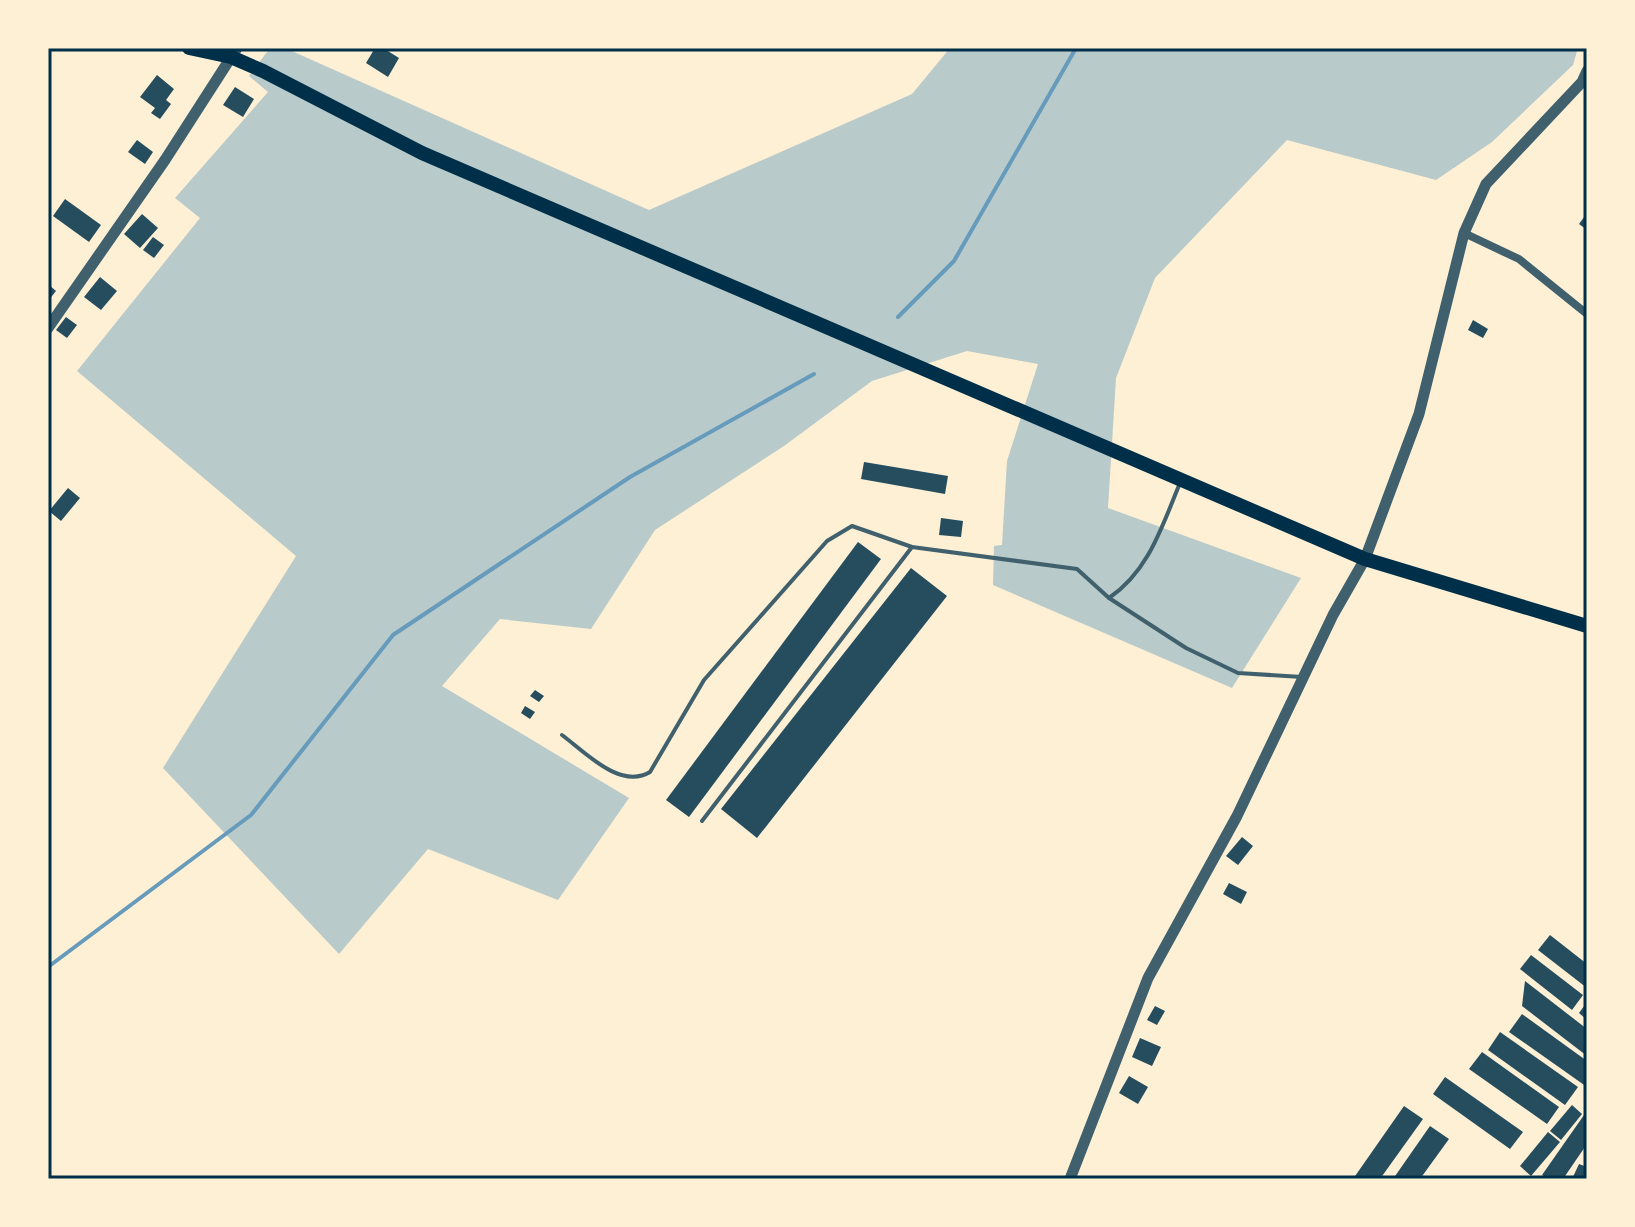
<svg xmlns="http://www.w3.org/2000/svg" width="1635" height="1227" viewBox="0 0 1635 1227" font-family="'Roboto Condensed',sans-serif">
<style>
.green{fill:#b9caca}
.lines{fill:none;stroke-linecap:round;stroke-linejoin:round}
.stream{stroke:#669bbc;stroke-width:4}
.building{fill:#264d5e}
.service{stroke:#3f606c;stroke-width:4}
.minor{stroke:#3f606c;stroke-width:8}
.tertiary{stroke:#3f606c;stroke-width:11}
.primary{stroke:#003049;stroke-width:14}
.neatline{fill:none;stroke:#003049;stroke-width:3}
</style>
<rect width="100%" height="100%" fill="#fdf0d5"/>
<polygon class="green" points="270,48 285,48 649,210 912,94 950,48 1578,48 1573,65 1492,142 1436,180 1287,140 1155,278 1116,378 1108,508 1301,578 1232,688 993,585 994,546 1002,545 1007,461 1038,364 967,351 872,381 784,446 655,530 591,629 500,619 442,686 629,798 558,900 428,849 339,954 163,768 296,556 77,371 200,218 175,198 268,92 249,76"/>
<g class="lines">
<g class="stream">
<polyline points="898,317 954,261 1076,48"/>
<polyline points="48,967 251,815 393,635 630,477 814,374"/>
</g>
</g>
<g class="building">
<polygon points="375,48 383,48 399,58 388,77 366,63"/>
<polygon points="157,75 174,89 166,100 171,104 160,119 151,113 155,108 140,97"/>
<polygon points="235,87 254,99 243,117 223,105"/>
<polygon points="137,140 153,152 145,164 128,152"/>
<polygon points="65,199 101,225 89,242 53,216"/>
<polygon points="1587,213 1587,230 1579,224"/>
<polygon points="142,214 158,228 140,248 124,234"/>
<polygon points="153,237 164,245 154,258 143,250"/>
<polygon points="100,277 117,291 101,310 84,297"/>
<polygon points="48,284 56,291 48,301"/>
<polygon points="66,317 77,325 67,338 56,330"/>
<polygon points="1473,320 1488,329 1483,338 1468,330"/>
<polygon points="864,462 948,476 945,494 861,479"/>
<polygon points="68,488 80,498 61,521 49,511"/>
<polygon points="941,518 963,521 961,537 939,535"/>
<polygon points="858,542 881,559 689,817 666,800"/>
<polygon points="911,568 947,596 757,838 721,809"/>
<polygon points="535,690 544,696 539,702 530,696"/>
<polygon points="525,706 535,712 530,719 521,713"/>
<polygon points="1242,837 1253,846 1238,865 1226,856"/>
<polygon points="1229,883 1247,892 1241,904 1223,894"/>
<polygon points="1550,935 1587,964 1587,988 1538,950"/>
<polygon points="1531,955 1583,995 1572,1010 1520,969"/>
<polygon points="1525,981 1587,1029 1587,1056 1522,1006"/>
<polygon points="1587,1002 1587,1020 1579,1013"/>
<polygon points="1155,1006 1165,1011 1157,1025 1147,1020"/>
<polygon points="1522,1014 1587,1061 1587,1087 1509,1032"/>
<polygon points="1500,1032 1578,1087 1565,1105 1488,1050"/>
<polygon points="1140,1038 1161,1047 1152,1066 1132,1057"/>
<polygon points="1482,1052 1559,1107 1547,1124 1469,1069"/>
<polygon points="1129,1076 1148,1087 1138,1104 1119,1093"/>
<polygon points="1445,1077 1523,1132 1510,1149 1433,1094"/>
<polygon points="1572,1105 1582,1114 1561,1140 1550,1131"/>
<polygon points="1404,1106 1423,1119 1380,1179 1353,1179"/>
<polygon points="1584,1115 1587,1144 1563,1179 1548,1179 1542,1175"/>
<polygon points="1430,1126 1449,1139 1420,1179 1393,1179"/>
<polygon points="1548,1132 1560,1142 1531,1176 1520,1166"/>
<polygon points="1579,1164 1587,1167 1587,1179 1572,1179"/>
</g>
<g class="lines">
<g class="service">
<path d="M1109 598C1149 571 1162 526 1180 483"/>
<path d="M562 735C585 752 620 790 650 772L704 680 827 541 852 526 912 547 1077 569 1109 598 1186 648 1238 673 1302 677"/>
<polyline points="702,821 912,547"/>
</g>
<polyline class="minor" points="1464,233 1519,259 1587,314"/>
<g class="tertiary">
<polyline points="48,328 165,160 237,48"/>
<polyline points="1070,1179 1148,978 1237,816 1333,615 1365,559 1419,414 1464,233 1486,184 1582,82 1587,71"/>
</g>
<polyline class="primary" points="189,48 231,57 263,71 422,153 1365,559 1587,626"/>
</g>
<rect width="1635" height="1227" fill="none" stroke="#fdf0d5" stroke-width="100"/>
<rect x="50" y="50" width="1535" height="1127" class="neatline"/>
</svg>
